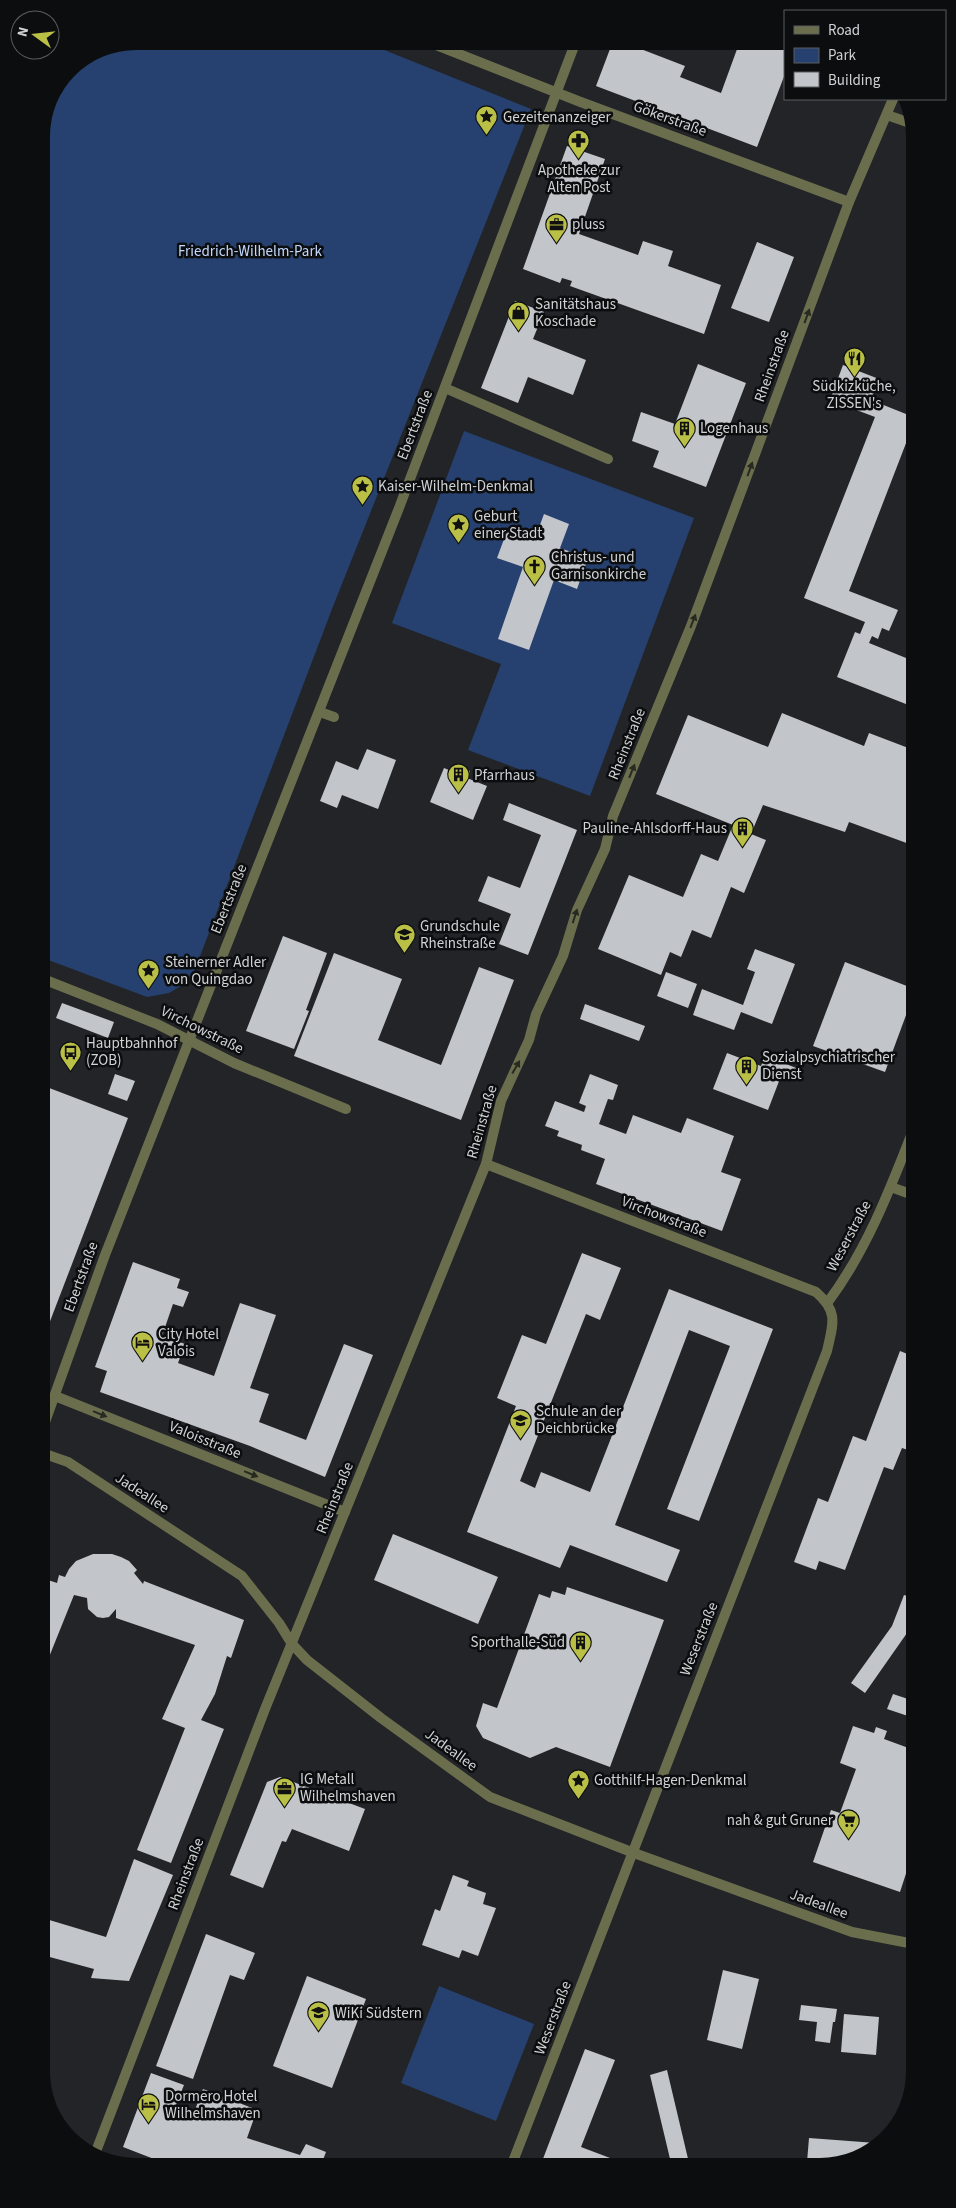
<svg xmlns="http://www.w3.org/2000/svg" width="956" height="2208" viewBox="0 0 956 2208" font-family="'Source Sans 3',sans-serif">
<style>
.green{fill:#26416f}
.building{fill:#c2c5ca}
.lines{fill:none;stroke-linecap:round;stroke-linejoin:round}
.pedestrian{stroke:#6b6e4d;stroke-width:10}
.minor{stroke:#6b6e4d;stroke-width:10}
.tertiary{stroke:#6b6e4d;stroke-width:10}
.oneway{fill:#282a22}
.labels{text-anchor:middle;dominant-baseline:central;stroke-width:5;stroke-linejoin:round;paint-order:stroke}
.poi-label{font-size:15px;fill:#d0d2d4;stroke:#0c0d0f;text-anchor:start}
.street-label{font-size:15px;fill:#d0d2d4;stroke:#0c0d0f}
.park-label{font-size:15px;fill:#c3d9fe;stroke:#0c0d0f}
</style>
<rect width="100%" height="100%" fill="#222428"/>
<g class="green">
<polygon points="136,41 362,41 531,109 332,609 191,980 169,993 147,997 43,958 41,130 69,69 100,48"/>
<polygon points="464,431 694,518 590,796 468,750 501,664 392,623"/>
<polygon points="439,1986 534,2024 496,2121 401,2083"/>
</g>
<g class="building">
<polygon points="613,41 620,41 685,66 680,77 721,93 740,41 785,41 785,74 757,147 596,86"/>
<polygon points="567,146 605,159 579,234 638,255 643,241 673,251 668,266 721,285 704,334 570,286 572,281 562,278 560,283 523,269"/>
<polygon points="757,242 794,257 769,322 731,308"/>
<polygon points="515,301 544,312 533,339 586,360 573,395 528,377 518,403 481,388"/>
<polygon points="698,364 746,383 706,487 653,467 659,451 632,441 641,412 675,424"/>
<polygon points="843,365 879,379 871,400 911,416 911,439 908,438 849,591 898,610 889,631 882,628 878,639 872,636 869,643 911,660 911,706 837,677 855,632 860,634 865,622 804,598 875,417 830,400"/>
<polygon points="544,514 569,524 560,548 588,558 577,589 554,580 529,650 498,639 523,567 497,558 507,531 534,541"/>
<polygon points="782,713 864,746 869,733 911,749 912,845 849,822 845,832 763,805 751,834 766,840 744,893 731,887 711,938 692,930 681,957 670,952 661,975 598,949 629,875 683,897 701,854 718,861 733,825 656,794 688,715 768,747"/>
<polygon points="367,749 396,760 378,809 342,795 337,808 320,801 336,761 358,770"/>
<polygon points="461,767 470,771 467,778 487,786 473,820 430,802 444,768 459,774"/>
<polygon points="509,803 577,830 528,955 499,944 511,914 478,901 488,876 520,888 541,835 503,820"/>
<polygon points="283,936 327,953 306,1010 309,1011 294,1049 246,1031"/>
<polygon points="755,949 795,964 772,1024 741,1012 734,1030 693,1015 702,989 743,1005 755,972 747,969"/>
<polygon points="334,953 402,979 378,1040 441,1065 479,967 514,980 461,1120 294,1056"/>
<polygon points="845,962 912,988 912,999 885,1072 813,1046"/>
<polygon points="666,972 697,984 688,1008 657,996"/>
<polygon points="62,1003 114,1022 108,1038 56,1018"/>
<polygon points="585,1004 645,1026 639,1041 580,1019"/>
<polygon points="727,1053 761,1066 765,1056 799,1069 794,1081 781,1076 768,1110 713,1089"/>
<polygon points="115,1074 135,1081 127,1101 108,1094"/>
<polygon points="590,1074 618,1085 613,1100 608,1099 599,1124 626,1134 633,1115 681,1133 687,1118 734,1136 721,1172 741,1179 722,1231 596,1184 605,1159 581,1150 582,1145 557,1136 559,1131 545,1126 555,1101 584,1112 586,1106 579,1103"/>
<polygon points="44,1086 128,1118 44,1337"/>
<polygon points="582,1253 621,1268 600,1320 586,1314 520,1481 535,1488 541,1472 590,1492 669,1289 773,1329 699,1521 667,1509 730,1346 689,1330 615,1525 680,1550 667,1582 570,1545 560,1568 467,1532 516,1406 497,1398 522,1335 546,1344"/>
<polygon points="133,1262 180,1279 177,1288 189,1292 183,1307 173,1304 162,1336 185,1344 178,1363 214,1376 240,1303 276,1315 250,1388 269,1394 259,1422 306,1440 344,1344 373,1355 325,1477 250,1446 100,1392 107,1371 95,1367"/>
<polygon points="913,1348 913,1445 911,1451 902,1448 893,1470 884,1467 845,1570 819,1561 816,1570 794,1562 818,1498 828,1502 853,1436 866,1441 900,1351 910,1355"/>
<polygon points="393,1534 498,1577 478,1624 374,1580"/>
<polygon points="93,1554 112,1554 121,1557 129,1561 137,1570 134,1573 143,1584 144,1581 244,1620 231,1658 227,1656 215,1694 201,1720 224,1729 171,1863 137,1850 185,1728 162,1719 195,1645 116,1618 116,1609 109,1617 103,1618 97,1617 88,1609 87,1598 74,1595 45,1667 45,1579 57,1583 59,1575 65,1577 69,1569 76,1561"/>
<polygon points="567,1587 664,1620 610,1767 556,1747 530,1758 483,1738 476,1726 483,1703 497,1708 539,1594 550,1598 552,1591 565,1595"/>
<polygon points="904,1595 914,1598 914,1618 907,1633 865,1693 851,1683 892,1626"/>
<polygon points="893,1694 914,1701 914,1718 887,1709"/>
<polygon points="853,1726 874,1733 876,1727 887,1731 884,1739 914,1750 914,1849 900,1892 813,1862 831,1810 840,1813 856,1769 840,1763"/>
<polygon points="280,1777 365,1809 349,1851 292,1829 286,1842 282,1841 263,1888 230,1875 267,1782"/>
<polygon points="134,1859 173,1875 129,1981 91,1978 94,1969 46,1956 46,1919 106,1937"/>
<polygon points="453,1875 469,1881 467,1886 486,1893 483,1904 496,1908 478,1956 462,1950 459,1958 422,1945 435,1909 440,1911"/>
<polygon points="206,1934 255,1953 244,1980 230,1975 193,2079 156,2066"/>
<polygon points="723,1970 759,1979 742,2049 707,2040"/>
<polygon points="307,1976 366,1999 332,2088 273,2066"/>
<polygon points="801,2005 837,2009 835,2022 833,2022 830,2043 815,2041 817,2022 799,2020"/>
<polygon points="844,2014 879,2017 876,2055 841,2052"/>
<polygon points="585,2049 615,2060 581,2147 618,2161 617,2163 541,2164"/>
<polygon points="667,2070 689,2163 671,2163 650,2075"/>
<polygon points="151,2073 184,2085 175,2107 193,2115 203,2089 257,2110 247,2138 300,2155 306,2144 326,2152 321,2165 172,2166 123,2147"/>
<polygon points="809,2138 876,2143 850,2162 807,2162"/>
</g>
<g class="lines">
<polyline class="pedestrian" points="45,1454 68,1462 242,1576 279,1623 292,1644 307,1660 381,1718 490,1797 634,1853"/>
<g class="minor">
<polyline points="426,41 578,101 849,202"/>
<polyline points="887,115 910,123"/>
<polyline points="445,388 608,459"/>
<polyline points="320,712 334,717"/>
<polyline points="891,1187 913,1195"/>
<path d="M828 1302C866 1251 889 1192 912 1133"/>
<polyline points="55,1396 345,1512"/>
<polyline points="45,1422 105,1255 189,1041"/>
<polyline points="634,1853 852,1932 914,1944"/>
<polyline points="95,2154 265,1709 486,1164 501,1101 529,1040 536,1014 563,956 577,910 605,849 613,816 691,626 849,202 893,99"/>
</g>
<g class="tertiary">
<polyline points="43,979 157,1024 234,1063 346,1109"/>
<polyline points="189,1041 399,508 576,41"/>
<path d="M486 1164 816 1292C839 1312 833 1324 827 1351L512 2164"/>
</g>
</g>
<defs><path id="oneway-solid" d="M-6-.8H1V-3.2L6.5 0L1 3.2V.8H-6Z" transform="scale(1.25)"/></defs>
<g class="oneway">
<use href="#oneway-solid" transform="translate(807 316) rotate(-70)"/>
<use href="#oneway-solid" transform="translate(750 469) rotate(-70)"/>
<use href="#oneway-solid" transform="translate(693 621) rotate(-69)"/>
<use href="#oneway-solid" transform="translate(632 771) rotate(-68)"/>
<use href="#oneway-solid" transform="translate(575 916) rotate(-72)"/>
<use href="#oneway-solid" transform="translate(516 1067) rotate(-60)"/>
<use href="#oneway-solid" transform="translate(100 1414) rotate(22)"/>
<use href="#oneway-solid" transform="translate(251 1474) rotate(22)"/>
</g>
<defs>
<symbol id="sight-pin" viewBox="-11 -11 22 30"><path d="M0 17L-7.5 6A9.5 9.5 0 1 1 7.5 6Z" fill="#bac045" stroke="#0c0d0f"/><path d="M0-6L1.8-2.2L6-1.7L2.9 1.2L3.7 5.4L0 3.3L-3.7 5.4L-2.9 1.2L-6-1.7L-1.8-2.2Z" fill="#111"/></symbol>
<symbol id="pharmacy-pin" viewBox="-11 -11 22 30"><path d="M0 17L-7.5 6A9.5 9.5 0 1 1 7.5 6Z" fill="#bac045" stroke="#0c0d0f"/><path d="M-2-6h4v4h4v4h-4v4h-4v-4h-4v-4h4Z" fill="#111"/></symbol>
<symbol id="office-pin" viewBox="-11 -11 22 30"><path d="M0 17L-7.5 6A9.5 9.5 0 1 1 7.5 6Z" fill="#bac045" stroke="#0c0d0f"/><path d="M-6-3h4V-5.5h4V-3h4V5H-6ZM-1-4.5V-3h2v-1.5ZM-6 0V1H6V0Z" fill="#111"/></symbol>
<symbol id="shop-pin" viewBox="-11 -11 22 30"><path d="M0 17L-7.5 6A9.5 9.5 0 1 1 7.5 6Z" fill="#bac045" stroke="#0c0d0f"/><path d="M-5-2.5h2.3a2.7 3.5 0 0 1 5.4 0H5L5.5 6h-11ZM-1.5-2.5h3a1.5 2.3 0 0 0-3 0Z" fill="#111"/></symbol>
<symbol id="restaurant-pin" viewBox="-11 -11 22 30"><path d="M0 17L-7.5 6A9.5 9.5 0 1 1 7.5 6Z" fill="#bac045" stroke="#0c0d0f"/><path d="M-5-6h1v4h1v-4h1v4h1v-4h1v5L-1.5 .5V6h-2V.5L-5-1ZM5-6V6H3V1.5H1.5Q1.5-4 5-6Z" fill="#111"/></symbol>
<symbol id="building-pin" viewBox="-11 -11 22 30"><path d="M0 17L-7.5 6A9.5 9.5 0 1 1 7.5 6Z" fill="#bac045" stroke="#0c0d0f"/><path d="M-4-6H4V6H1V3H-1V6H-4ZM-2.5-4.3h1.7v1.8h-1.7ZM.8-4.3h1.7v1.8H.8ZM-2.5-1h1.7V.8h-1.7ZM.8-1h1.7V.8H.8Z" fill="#111"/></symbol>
<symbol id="church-pin" viewBox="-11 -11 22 30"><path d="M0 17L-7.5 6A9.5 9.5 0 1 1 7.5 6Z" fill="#bac045" stroke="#0c0d0f"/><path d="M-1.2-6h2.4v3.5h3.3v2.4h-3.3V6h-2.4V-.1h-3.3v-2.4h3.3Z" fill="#111"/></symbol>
<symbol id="school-pin" viewBox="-11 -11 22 30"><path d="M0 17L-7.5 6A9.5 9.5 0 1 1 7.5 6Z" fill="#bac045" stroke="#0c0d0f"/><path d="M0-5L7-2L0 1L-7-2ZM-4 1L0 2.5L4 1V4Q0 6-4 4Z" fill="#111"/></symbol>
<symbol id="bus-pin" viewBox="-11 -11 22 30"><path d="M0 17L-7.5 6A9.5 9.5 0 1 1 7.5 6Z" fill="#bac045" stroke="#0c0d0f"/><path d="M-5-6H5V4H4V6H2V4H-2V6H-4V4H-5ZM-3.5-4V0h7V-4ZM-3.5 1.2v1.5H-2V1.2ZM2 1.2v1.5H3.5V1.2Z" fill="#111"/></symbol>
<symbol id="hotel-pin" viewBox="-11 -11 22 30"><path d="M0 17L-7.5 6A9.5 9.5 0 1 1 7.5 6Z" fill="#bac045" stroke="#0c0d0f"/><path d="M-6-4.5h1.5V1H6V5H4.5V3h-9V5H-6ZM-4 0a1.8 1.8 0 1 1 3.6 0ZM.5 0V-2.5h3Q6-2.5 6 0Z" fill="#111"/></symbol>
<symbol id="supermarket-pin" viewBox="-11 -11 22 30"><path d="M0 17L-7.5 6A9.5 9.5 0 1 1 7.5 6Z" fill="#bac045" stroke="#0c0d0f"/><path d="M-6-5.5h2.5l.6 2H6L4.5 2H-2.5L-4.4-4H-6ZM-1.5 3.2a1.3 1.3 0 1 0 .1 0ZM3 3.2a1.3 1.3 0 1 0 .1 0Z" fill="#111"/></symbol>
</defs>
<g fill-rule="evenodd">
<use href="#sight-pin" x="474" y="104" width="25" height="34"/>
<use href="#pharmacy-pin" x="566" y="128" width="25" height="34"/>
<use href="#office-pin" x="544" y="212" width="25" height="34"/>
<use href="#shop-pin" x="506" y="300" width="25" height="34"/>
<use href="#restaurant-pin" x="842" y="346" width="25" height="34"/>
<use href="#building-pin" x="672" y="416" width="25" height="34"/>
<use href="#sight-pin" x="350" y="474" width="25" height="34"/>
<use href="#sight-pin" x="446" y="512" width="25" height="34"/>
<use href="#church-pin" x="522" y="554" width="25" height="34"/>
<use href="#building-pin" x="446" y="762" width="25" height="34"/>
<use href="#building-pin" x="730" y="816" width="25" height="34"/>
<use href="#school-pin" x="392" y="922" width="25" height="34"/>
<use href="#sight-pin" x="136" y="958" width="25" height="34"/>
<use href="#bus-pin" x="58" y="1040" width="25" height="34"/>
<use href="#building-pin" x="734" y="1054" width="25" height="34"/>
<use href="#hotel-pin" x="130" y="1330" width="25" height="34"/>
<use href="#school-pin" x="508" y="1408" width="25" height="34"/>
<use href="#building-pin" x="568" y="1630" width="25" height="34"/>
<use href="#sight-pin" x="566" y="1768" width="25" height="34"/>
<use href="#office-pin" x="272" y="1776" width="25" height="34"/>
<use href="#supermarket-pin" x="836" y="1808" width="25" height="34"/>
<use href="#school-pin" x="306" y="2000" width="25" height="34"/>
<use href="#hotel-pin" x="136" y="2092" width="25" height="34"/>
</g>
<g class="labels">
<g class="poi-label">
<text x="503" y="117">Gezeitenanzeiger</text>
<text x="579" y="170" text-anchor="middle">Apotheke zur<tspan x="579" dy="17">Alten Post</tspan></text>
<text x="572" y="224">pluss</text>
<text x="535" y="304">Sanitätshaus<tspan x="535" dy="17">Koschade</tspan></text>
<text x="854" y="386" text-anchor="middle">Südkizküche,<tspan x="854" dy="17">ZISSEN's</tspan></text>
<text x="700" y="428">Logenhaus</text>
<text x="378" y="486">Kaiser-Wilhelm-Denkmal</text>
<text x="474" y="516">Geburt<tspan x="474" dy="17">einer Stadt</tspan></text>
<text x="551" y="557">Christus- und<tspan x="551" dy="17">Garnisonkirche</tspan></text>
<text x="474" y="775">Pfarrhaus</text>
<text x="727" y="828" text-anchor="end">Pauline-Ahlsdorff-Haus</text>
<text x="420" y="926">Grundschule<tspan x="420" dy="17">Rheinstraße</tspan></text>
<text x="165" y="962">Steinerner Adler<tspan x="165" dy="17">von Quingdao</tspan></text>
<text x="86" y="1043">Hauptbahnhof<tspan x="86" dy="17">(ZOB)</tspan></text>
<text x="762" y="1057">Sozialpsychiatrischer<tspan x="762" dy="17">Dienst</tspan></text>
<text x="158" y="1334">City Hotel<tspan x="158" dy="17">Valois</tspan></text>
<text x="536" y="1411">Schule an der<tspan x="536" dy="17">Deichbrücke</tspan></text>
<text x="565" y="1642" text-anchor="end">Sporthalle-Süd</text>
<text x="300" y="1779">IG Metall<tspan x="300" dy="17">Wilhelmshaven</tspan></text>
<text x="594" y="1780">Gotthilf-Hagen-Denkmal</text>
<text x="833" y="1820" text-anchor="end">nah &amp; gut Gruner</text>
<text x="335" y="2013">WiKi Südstern</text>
<text x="165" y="2096">Dormero Hotel<tspan x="165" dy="17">Wilhelmshaven</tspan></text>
</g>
<g class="street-label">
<text transform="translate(670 119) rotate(20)">Gökerstraße</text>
<text transform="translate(772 366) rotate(-70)">Rheinstraße</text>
<text transform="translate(415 425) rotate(-69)">Ebertstraße</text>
<text transform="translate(627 744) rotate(-68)">Rheinstraße</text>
<text transform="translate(229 899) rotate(-68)">Ebertstraße</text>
<text transform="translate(202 1030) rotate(26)">Virchowstraße</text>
<text transform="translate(482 1122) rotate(-74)">Rheinstraße</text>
<text transform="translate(664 1217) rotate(21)">Virchowstraße</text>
<text transform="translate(849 1236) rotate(-62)">Weserstraße</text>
<text transform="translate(81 1277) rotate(-70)">Ebertstraße</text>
<text transform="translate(205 1440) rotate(22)">Valoisstraße</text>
<text transform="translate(142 1493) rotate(33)">Jadeallee</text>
<text transform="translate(335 1498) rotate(-68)">Rheinstraße</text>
<text transform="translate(699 1639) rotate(-68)">Weserstraße</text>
<text transform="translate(451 1750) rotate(36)">Jadeallee</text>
<text transform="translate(186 1874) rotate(-69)">Rheinstraße</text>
<text transform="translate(819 1904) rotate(20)">Jadeallee</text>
<text transform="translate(553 2018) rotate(-69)">Weserstraße</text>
</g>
<g class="park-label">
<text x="250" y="251">Friedrich-Wilhelm-Park</text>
</g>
</g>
<path d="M0 0H956V2208H0ZM136 50H820A86 86 0 0 1 906 136V2072A86 86 0 0 1 820 2158H136A86 86 0 0 1 50 2072V136A86 86 0 0 1 136 50Z" fill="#0c0d0f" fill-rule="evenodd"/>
<rect x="784" y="10" width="162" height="90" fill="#0c0d0f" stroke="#5a5c5e"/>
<rect x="794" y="26" width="25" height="8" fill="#6b6e4d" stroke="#5a5c5e"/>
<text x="828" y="35" font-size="15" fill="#d0d2d4">Road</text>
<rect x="794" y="48" width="25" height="15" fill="#26416f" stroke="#5a5c5e"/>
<text x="828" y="60" font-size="15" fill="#d0d2d4">Park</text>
<rect x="794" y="72" width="25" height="15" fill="#c2c5ca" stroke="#5a5c5e"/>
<text x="828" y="85" font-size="15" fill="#d0d2d4">Building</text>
<g transform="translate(35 35) rotate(285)"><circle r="24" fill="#0c0d0f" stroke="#5a5c5e"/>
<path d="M0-4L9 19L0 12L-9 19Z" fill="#bac045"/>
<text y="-8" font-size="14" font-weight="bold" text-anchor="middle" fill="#d0d2d4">N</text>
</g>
</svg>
